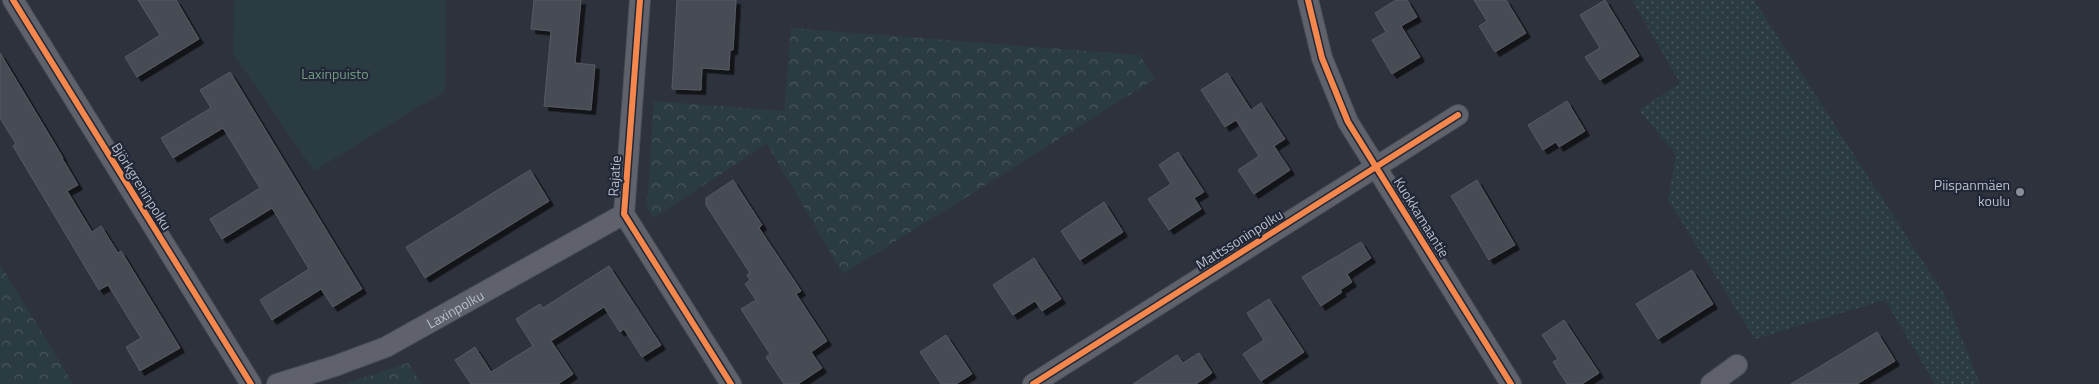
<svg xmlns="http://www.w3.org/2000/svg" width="2099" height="384" viewBox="0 0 2099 384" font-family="'Titillium Web',sans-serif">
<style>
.grass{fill:url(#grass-dots)}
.forest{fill:url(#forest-crowns)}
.park{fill:#2b3b42}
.building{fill:#474b53;stroke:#575a63;filter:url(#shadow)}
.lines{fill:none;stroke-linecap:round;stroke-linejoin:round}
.minor-casing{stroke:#4c4f56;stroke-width:22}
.minor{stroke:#5f626a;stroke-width:20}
.cycleway-casing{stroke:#212737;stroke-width:9}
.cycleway{stroke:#f5874c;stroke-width:6}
.poi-dot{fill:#898d9a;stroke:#212737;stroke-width:2}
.labels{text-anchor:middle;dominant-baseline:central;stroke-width:4.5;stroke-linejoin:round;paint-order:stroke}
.park-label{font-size:14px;fill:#729b82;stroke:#212737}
.street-label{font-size:14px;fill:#babecc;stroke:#212737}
.poi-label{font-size:14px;fill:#babecc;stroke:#212737;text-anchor:end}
</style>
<defs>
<pattern id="grass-dots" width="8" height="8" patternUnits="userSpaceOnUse" patternTransform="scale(1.25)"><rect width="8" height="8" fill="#2b3b42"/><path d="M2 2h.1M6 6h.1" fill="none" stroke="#48565c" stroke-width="1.8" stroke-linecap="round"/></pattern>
<pattern id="forest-crowns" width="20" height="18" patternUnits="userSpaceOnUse" patternTransform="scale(1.25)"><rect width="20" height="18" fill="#2b3b42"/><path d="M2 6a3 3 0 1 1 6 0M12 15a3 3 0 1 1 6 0" fill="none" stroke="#48565c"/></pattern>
<filter id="shadow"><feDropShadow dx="4.5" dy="4.5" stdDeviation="0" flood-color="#0009"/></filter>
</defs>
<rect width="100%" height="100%" fill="#2e323c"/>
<polygon class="grass" points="1632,0 1754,0 1944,294 1980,384 1935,384 1885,300 1755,339 1668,200 1676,155 1639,110 1680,83"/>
<g class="forest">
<polygon points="791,28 1140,55 1155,79 843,274 767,144 653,218 647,207 654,101 784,111"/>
<polygon points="0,264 73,384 0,384"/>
<polygon points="408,363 422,384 345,384"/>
</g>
<polygon class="park" points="234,0 446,0 445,91 314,171 233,54"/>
<g class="building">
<polygon points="138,0 176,0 199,39 137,77 125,57 160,35"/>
<polygon points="534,0 581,0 575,63 595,65 591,110 544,106 551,31 531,29"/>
<polygon points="677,0 736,0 733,50 730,50 729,70 702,68 701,90 672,89"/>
<polygon points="1396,0 1407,0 1417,17 1401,26 1420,57 1392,74 1372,40 1386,32 1375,13"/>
<polygon points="1474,0 1506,0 1526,33 1495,52 1479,26 1487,21"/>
<polygon points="1605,0 1639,56 1600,80 1585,57 1600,48 1580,15"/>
<polygon points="0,53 63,158 62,158 78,185 67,191 92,232 101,226 118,253 121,251 180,348 140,371 126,347 141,338 108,285 99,290 13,146 16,144 0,118"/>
<polygon points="230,72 362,289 333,307 321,289 272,320 260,300 309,269 283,226 272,208 222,239 210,219 260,188 223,128 173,158 161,138 211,108 200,90"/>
<polygon points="1227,73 1251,110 1261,103 1285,139 1274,146 1290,170 1254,194 1238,170 1259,156 1236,120 1225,127 1201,90"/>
<polygon points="1567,101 1585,131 1559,147 1556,142 1543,150 1528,125"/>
<polygon points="1178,152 1204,192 1194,198 1201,209 1169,230 1148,199 1171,184 1159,165"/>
<polygon points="530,170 549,201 425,278 406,247"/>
<polygon points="733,180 762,225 759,228 801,291 796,294 827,341 811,352 822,368 798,384 784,384 766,357 770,354 741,309 756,300 745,284 750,280 747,275 750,273 706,205 706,198"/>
<polygon points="1477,180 1515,245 1489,260 1451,196"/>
<polygon points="1104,202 1123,232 1080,260 1061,231"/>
<polygon points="1361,242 1371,258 1347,274 1352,282 1340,290 1342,292 1321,306 1302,277"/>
<polygon points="1034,258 1061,299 1042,311 1035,301 1013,315 993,285"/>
<polygon points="609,266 661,345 642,357 624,329 620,332 604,307 551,341 573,374 558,384 471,384 455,360 475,347 491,372 533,346 516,319 540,304 543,308"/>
<polygon points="1692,270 1713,304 1658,339 1636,304"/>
<polygon points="1269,299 1304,352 1261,381 1243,354 1264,340 1247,313"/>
<polygon points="1564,320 1599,373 1582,384 1567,384 1553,362 1558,359 1542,335"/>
<polygon points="1877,332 1895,361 1857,384 1791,384"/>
<polygon points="946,335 972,374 956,384 941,384 920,352"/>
<polygon points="1199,353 1212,373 1196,384 1133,384 1177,355 1183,363"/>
</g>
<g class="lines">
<defs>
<g id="minor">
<polyline points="13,0 251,384"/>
<polyline points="640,0 624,214 731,384"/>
<polyline points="1308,0 1322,58 1348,122 1511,384"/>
<path id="s1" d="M277 384 335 366 386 347 624 214"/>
<polyline points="1033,384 1458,115"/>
<polyline points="1711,384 1737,365"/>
</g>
</defs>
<use href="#minor" class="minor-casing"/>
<use href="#minor" class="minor"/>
<defs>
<g id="cycleway">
<polyline points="13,0 251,384"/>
<polyline points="640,0 624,214 731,384"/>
<polyline points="1308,0 1322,58 1348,122 1511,384"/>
<polyline points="1033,384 1458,115"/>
</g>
</defs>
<use href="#cycleway" class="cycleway-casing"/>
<use href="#cycleway" class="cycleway"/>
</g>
<circle class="poi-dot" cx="2020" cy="192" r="5"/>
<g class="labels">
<g class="park-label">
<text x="335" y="73">Laxinpuisto</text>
</g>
<g class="street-label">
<text transform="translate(614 176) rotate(-86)">Rajatie</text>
<text transform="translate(142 186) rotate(58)">Björkgreninpolku</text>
<text transform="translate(1422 217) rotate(58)">Kuokkamaantie</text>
<text transform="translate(1239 239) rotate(-32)">Mattssoninpolku</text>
<text stroke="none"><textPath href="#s1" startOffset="194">Laxinpolku</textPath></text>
</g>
<g class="poi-label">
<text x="2010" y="184">Piispanmäen<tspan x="2010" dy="16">koulu</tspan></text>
</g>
</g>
</svg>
